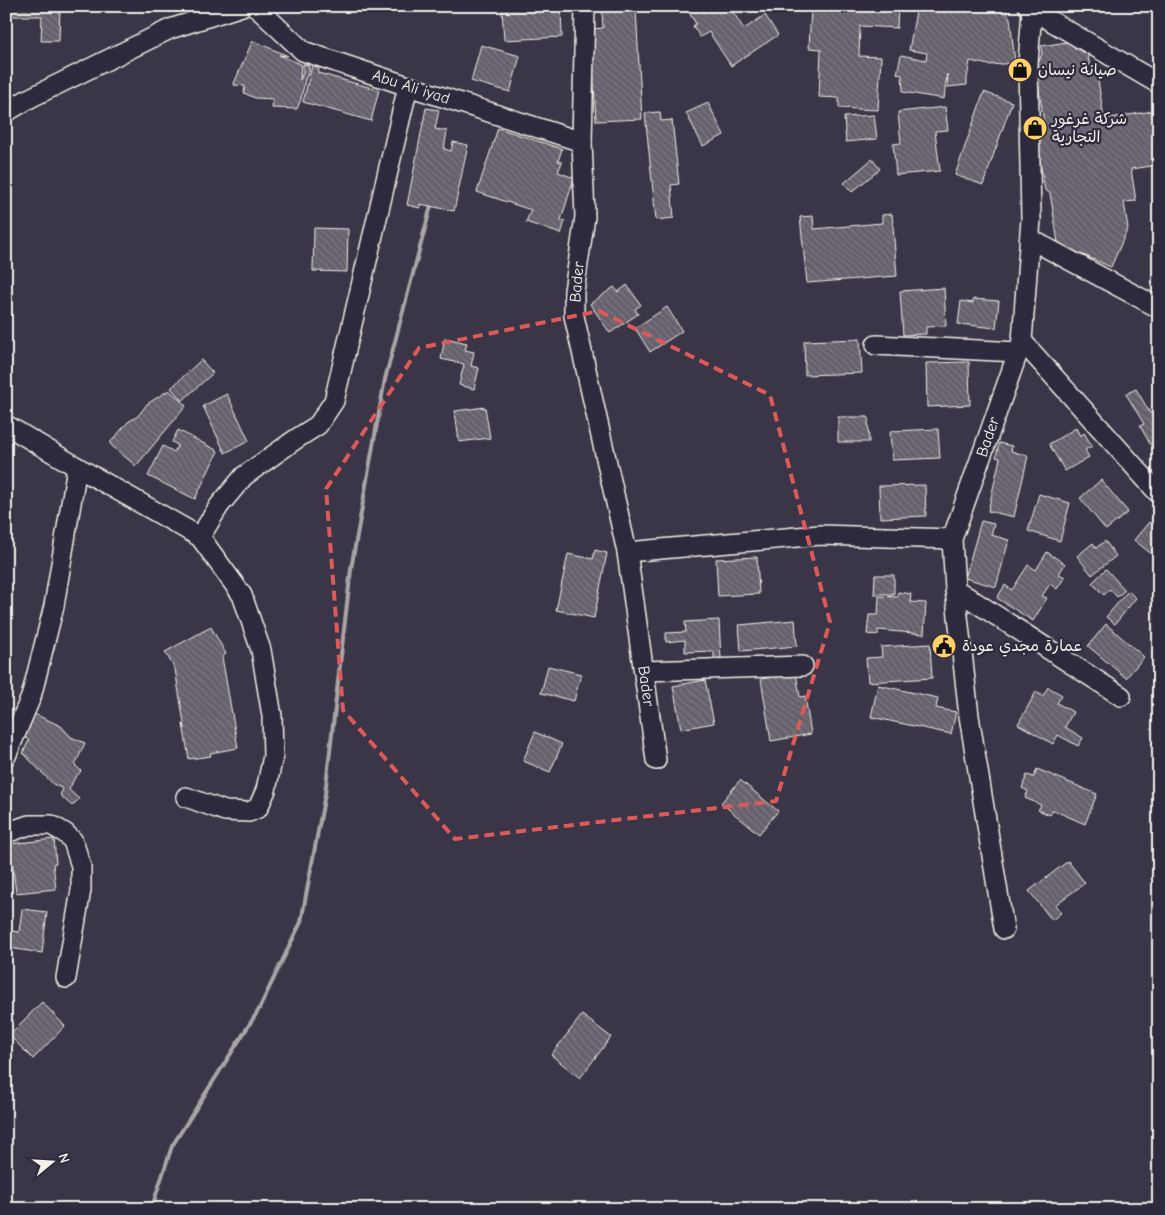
<svg xmlns="http://www.w3.org/2000/svg" width="1165" height="1215" viewBox="0 0 1165 1215" font-family="'Comic Neue','Playpen Sans Arabic',sans-serif">
<style>
.lines{fill:none;stroke-linecap:round;stroke-linejoin:round}
.stream{stroke:#aaa6a7;stroke-width:4}
.building{fill:url(#building-back-hatch);stroke:#f4f1e8}
.minor-casing{stroke:#f4f1e8;stroke-width:22}
.minor{stroke:#2f2a3d;stroke-width:19}
.marked{fill:none;stroke:#de5a58;stroke-width:4;stroke-dasharray:10 6;stroke-linejoin:round}
.labels{text-anchor:middle;dominant-baseline:central;stroke-width:4.5;stroke-linejoin:round;paint-order:stroke}
.poi-label{font-size:16px;fill:#f4f1e8;stroke:#2f2a3d;text-anchor:start}
.street-label{font-size:16px;fill:#f4f1e8;stroke:#2f2a3d}
</style>
<defs>
<pattern id="building-back-hatch" width="6" height="6" patternUnits="userSpaceOnUse" patternTransform="scale(1.25)"><rect width="6" height="6" fill="#65616c"/><path d="M-1 5l2 2M0 0l6 6M5-1l2 2" fill="none" stroke="#7c7881"/></pattern>
</defs>
<rect width="100%" height="100%" fill="#3b3647"/>
<filter id="ink" filterUnits="userSpaceOnUse"><feTurbulence type="fractalNoise" baseFrequency=".02" numOctaves="2"/><feDisplacementMap in="SourceGraphic" scale="10" xChannelSelector="R" yChannelSelector="G"/><feConvolveMatrix kernelMatrix="1 2 1 2 8 2 1 2 1" color-interpolation-filters="sRGB"/></filter>
<g filter="url(#ink)">
<g class="lines">
<polyline class="stream" points="153,1209 153,1204 172,1146 258,1011 301,922 325,794 351,569 385,379 432,202"/>
</g>
<g class="building">
<polygon points="6,6 60,6 59,41 41,41 42,16 6,16"/>
<polygon points="685,6 729,6 744,29 765,15 778,35 731,66 709,32 700,37 693,26 696,24"/>
<polygon points="762,6 795,6 762,10"/>
<polygon points="828,6 898,6 897,28 860,26 859,56 881,57 878,110 839,108 839,98 819,97 821,49 809,48 811,7 827,8"/>
<polygon points="917,6 1003,6 1010,18 1015,63 989,65 970,61 967,78 967,85 948,87 947,74 944,99 903,92 902,75 897,74 901,55 926,60 927,53 909,50"/>
<polygon points="561,7 562,37 504,40 502,10"/>
<polygon points="636,9 642,119 596,121 591,29 603,28 602,11"/>
<polygon points="1074,41 1075,49 1087,48 1090,68 1096,67 1104,119 1159,110 1159,165 1131,169 1136,201 1124,202 1128,228 1111,267 1067,248 1059,249 1050,193 1045,190 1036,140 1044,123 1036,69 1042,54 1041,46"/>
<polygon points="252,42 256,42 288,56 279,55 301,64 300,80 303,73 303,64 309,65 309,71 305,80 301,99 297,109 272,108 273,99 255,98 244,93 245,86 234,85 235,81"/>
<polygon points="481,45 520,56 510,92 471,81"/>
<polygon points="313,62 320,64 318,73 379,90 371,121 303,102"/>
<polygon points="984,92 1012,102 983,185 955,175"/>
<polygon points="708,103 724,135 703,146 686,113"/>
<polygon points="945,107 948,130 935,131 940,171 896,175 893,144 901,143 898,112"/>
<polygon points="426,108 439,110 435,129 447,131 444,149 451,151 453,142 468,145 454,211 420,204 420,208 407,205"/>
<polygon points="660,112 661,121 672,120 679,184 671,185 674,218 656,220 645,113"/>
<polygon points="874,115 877,139 846,142 844,117"/>
<polygon points="498,128 562,149 558,161 562,162 558,172 574,178 561,220 565,221 561,234 526,222 531,210 477,192"/>
<polygon points="872,159 880,169 852,192 844,183"/>
<polygon points="892,214 897,276 807,283 800,217 813,216 814,229 882,223 882,215"/>
<polygon points="314,228 348,229 347,272 313,271"/>
<polygon points="627,285 641,305 635,309 638,314 610,333 590,304 614,287 618,292"/>
<polygon points="944,288 946,326 926,327 926,334 903,335 900,291"/>
<polygon points="973,299 999,301 996,328 958,324 961,301 973,303"/>
<polygon points="667,307 682,331 650,352 635,328"/>
<polygon points="445,338 467,343 465,350 474,352 471,366 479,368 474,389 459,385 464,364 441,359"/>
<polygon points="860,339 862,373 805,375 804,341"/>
<polygon points="201,360 213,373 182,401 171,388"/>
<polygon points="969,362 970,405 927,407 926,363"/>
<polygon points="1136,389 1150,413 1159,408 1159,448 1154,451 1140,426 1144,424 1126,394"/>
<polygon points="169,390 186,406 136,466 112,446 110,443 128,422 138,416 147,404"/>
<polygon points="227,394 249,441 225,453 203,406"/>
<polygon points="485,407 490,438 459,442 455,411"/>
<polygon points="838,417 868,417 869,442 838,442"/>
<polygon points="1076,428 1080,436 1084,433 1092,446 1085,450 1089,457 1065,471 1049,444"/>
<polygon points="938,429 940,458 892,460 890,431"/>
<polygon points="178,430 218,451 195,499 148,476 163,446 174,452 178,445 172,442"/>
<polygon points="999,443 1012,446 1011,451 1028,456 1014,517 988,511 1000,458 996,457"/>
<polygon points="1101,480 1128,512 1106,530 1080,498"/>
<polygon points="925,485 926,516 880,518 879,486"/>
<polygon points="1039,494 1070,503 1060,541 1028,531"/>
<polygon points="981,521 994,524 991,535 1009,540 996,587 965,578"/>
<polygon points="1149,522 1159,529 1159,560 1134,540"/>
<polygon points="1105,541 1116,556 1092,575 1077,556 1093,543 1096,548"/>
<polygon points="595,550 607,553 594,618 556,610 568,554 593,559"/>
<polygon points="1047,552 1065,564 1059,574 1065,577 1057,589 1050,584 1042,596 1047,598 1033,621 997,598 1005,585 1012,590 1028,565 1036,570"/>
<polygon points="757,557 759,594 718,596 716,559"/>
<polygon points="1106,569 1125,590 1117,597 1110,589 1104,595 1092,583"/>
<polygon points="875,575 894,575 894,594 874,594"/>
<polygon points="1128,591 1136,598 1115,624 1106,617"/>
<polygon points="898,592 911,594 910,602 926,603 924,634 878,630 878,635 867,634 869,615 878,615 879,596 897,597"/>
<polygon points="719,620 721,660 714,661 714,651 685,652 685,640 666,642 666,633 686,632 685,622"/>
<polygon points="795,620 797,646 741,651 739,625"/>
<polygon points="1106,624 1144,657 1126,678 1088,646"/>
<polygon points="211,627 226,654 222,657 238,748 210,753 211,756 189,759 183,724 185,729 175,669 165,652"/>
<polygon points="930,644 932,678 868,682 866,658 882,657 881,647"/>
<polygon points="548,666 581,674 574,701 541,693"/>
<polygon points="796,673 800,697 805,696 811,734 771,741 761,679"/>
<polygon points="705,680 714,723 681,729 673,686"/>
<polygon points="878,685 938,698 936,708 956,712 951,734 871,717"/>
<polygon points="1048,687 1062,695 1057,703 1073,712 1065,727 1083,738 1078,746 1058,735 1053,744 1018,724 1036,692 1043,696"/>
<polygon points="32,713 61,726 71,737 85,743 75,765 81,771 74,779 69,790 79,799 72,806 60,795 63,789 53,784 23,753 29,740 22,736"/>
<polygon points="535,732 562,744 550,772 523,761"/>
<polygon points="1037,769 1097,794 1085,824 1053,810 1050,815 1038,810 1041,805 1025,798 1028,791 1022,788 1027,775 1034,777"/>
<polygon points="740,780 778,811 759,834 721,803"/>
<polygon points="54,839 56,863 53,864 56,889 16,893 10,844"/>
<polygon points="1068,861 1085,883 1055,905 1061,913 1052,920 1029,891"/>
<polygon points="22,909 47,912 42,953 9,948 11,931 19,932"/>
<polygon points="42,1002 65,1026 33,1059 9,1035"/>
<polygon points="582,1015 611,1037 580,1078 551,1055"/>
</g>
<g class="lines">
<defs>
<g id="minor">
<polyline points="255,6 303,51 408,86 582,142"/>
<polyline points="585,6 582,142 585,217 574,291 574,316 627,552 656,760"/>
<polyline points="1028,6 1032,10 1159,84"/>
<polyline points="6,112 30,98 170,29 242,6"/>
<polyline points="1030,239 1159,308"/>
<polyline points="1022,341 1159,494"/>
<polyline points="876,345 1018,352"/>
<polyline points="6,425 77,467 200,537 242,595 261,650 272,716 273,756 266,790 258,808 249,812 225,811 186,797"/>
<polyline points="200,537 219,506 244,476 296,439 318,425 334,401 408,86"/>
<polyline points="952,539 955,589 969,716 1004,929"/>
<polyline points="627,552 820,535 952,539 1022,341 1031,219 1028,63 1032,10"/>
<polyline points="955,589 1121,696"/>
<polyline points="644,671 803,666"/>
<polyline points="6,756 31,697 54,606 77,467"/>
<polyline points="6,833 29,825 51,825 65,833 73,841 81,866 81,890 66,978"/>
</g>
</defs>
<use href="#minor" class="minor-casing"/>
<use href="#minor" class="minor"/>
</g>
</g>
<path class="marked" d="M599 311 770 395 830 622 776 801 455 839 343 710 326 489 419 348Z"/>
<defs>
<symbol id="shop-disc" viewBox="-11 -11 22 22"><circle r="9.5" fill="#ffd166" stroke="#2f2a3d"/><path d="M-5-2.5h2.3a2.7 3.5 0 0 1 5.4 0H5L5.5 6h-11ZM-1.5-2.5h3a1.5 2.3 0 0 0-3 0Z" fill="#111"/></symbol>
<symbol id="civic-disc" viewBox="-11 -11 22 22"><circle r="9.5" fill="#ffd166" stroke="#2f2a3d"/><path d="M-.6-6.5H3V-4.5H.6V-3L4-1V1h2V6H-6V1h2V-1L-.6-3ZM-1.2 2.5V6h2.4V2.5Z" fill="#111"/></symbol>
</defs>
<g fill-rule="evenodd">
<use href="#shop-disc" x="1006" y="56" width="28" height="28"/>
<use href="#shop-disc" x="1021" y="114" width="28" height="28"/>
<use href="#civic-disc" x="930" y="632" width="28" height="28"/>
</g>
<g class="labels">
<g class="poi-label">
<text x="1038" y="70">صيانة نيسان</text>
<text x="1052" y="119">شركة غرغور<tspan x="1052" dy="18">التجارية</tspan></text>
<text x="962" y="646">عمارة مجدي عودة</text>
</g>
<g class="street-label">
<text transform="translate(411 87) rotate(18)">Abu Ali iyad</text>
<text transform="translate(577 282) rotate(-85)">Bader</text>
<text transform="translate(988 437) rotate(-71)">Bader</text>
<text transform="translate(646 686) rotate(82)">Bader</text>
</g>
</g>
<rect width="1165" height="1215" fill="none" stroke="#2f2a3d" stroke-width="25"/>
<rect x="12" y="12" width="1140" height="1190" fill="none" stroke="#f4f1e8" stroke-width="2" filter="url(#ink)"/>
<g transform="translate(52 1162) rotate(72)" stroke="#2f2a3d" stroke-width="4" paint-order="stroke">
<path d="M0-4L9 19L0 12L-9 19Z" fill="#f4f1e8"/>
<text y="-8" font-size="14" font-weight="bold" text-anchor="middle" fill="#f4f1e8">N</text>
</g>
</svg>
